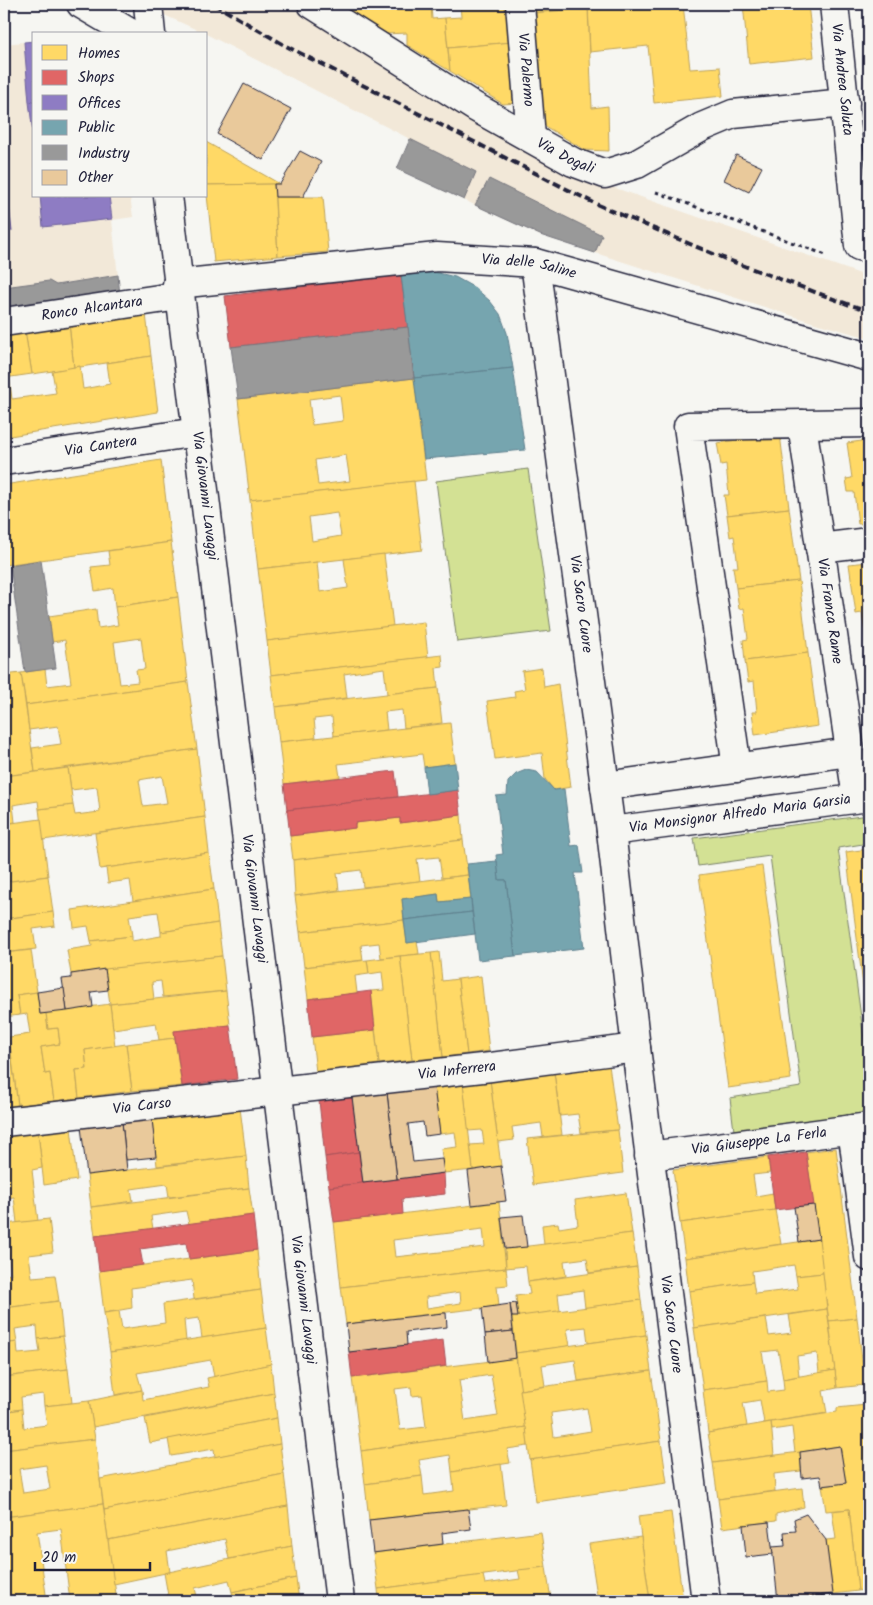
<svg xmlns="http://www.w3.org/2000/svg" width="873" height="1605" viewBox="0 0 873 1605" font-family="Kalam,sans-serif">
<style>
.built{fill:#f2e8d8}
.green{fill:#d3e194;stroke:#7a8268}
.homes{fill:#ffd966;stroke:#bda259;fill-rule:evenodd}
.shops{fill:#e06666;stroke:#a75259}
.offices{fill:#8e7cc3;stroke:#6e619a}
.public{fill:#76a5af;stroke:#5d7e8c}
.industry{fill:#999;stroke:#75757d}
.building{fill:#e9c99b;stroke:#22223b}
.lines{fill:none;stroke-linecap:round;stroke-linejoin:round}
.minor-casing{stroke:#22223b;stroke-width:31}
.major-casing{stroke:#22223b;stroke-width:31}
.path{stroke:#22223b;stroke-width:3;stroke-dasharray:4 4;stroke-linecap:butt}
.minor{stroke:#f6f6f2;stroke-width:28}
.major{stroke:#f6f6f2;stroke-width:28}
.rail{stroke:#22223b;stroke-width:4;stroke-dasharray:8 4;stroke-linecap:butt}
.labels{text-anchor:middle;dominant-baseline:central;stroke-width:5;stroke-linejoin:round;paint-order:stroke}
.street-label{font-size:15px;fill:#22223b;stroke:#f6f6f2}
</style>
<rect width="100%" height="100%" fill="#f6f6f2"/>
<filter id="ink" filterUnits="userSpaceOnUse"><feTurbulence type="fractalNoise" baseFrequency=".02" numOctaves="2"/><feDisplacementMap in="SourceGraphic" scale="10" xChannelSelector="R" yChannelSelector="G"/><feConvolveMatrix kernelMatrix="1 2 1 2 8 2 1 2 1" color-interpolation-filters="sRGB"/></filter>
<g filter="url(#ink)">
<g class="built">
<polygon points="140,4 290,4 465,118 584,177 869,277 869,338 815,323 539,235 397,169 410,139 206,34"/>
<polygon points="34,41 34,196 130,196 133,217 112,220 120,296 4,311 4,44"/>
</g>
<g class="green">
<polygon points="528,469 551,631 457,642 436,481"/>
<polygon points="869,815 869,843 838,848 869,1076 869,1112 734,1131 730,1098 801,1087 770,856 698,866 694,838"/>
</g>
<g class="homes">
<polygon points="4,4 9,43 4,44"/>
<polygon points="343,4 431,4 432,19 445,18 450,71 407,45 407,33 385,34 344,9"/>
<polygon points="460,4 508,4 512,42 448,48 445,18 461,17"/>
<polygon points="532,4 588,4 588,8 533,13"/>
<polygon points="588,4 683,4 690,69 720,67 723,96 654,103 648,46 590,52"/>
<polygon points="743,4 808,4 814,57 749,64"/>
<polygon points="588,8 592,108 608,106 609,151 585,150 543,125 533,13"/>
<polygon points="512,42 517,103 503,104 450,71 448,48"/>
<polygon points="206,142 280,184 206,185"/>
<polygon points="274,184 278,256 214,262 206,185"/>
<polygon points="275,197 323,197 328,252 278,256"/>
<polygon points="146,314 151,356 74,368 69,324"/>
<polygon points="69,324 74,368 32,374 25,331"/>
<polygon points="25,331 32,374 4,378 4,334"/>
<polygon points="151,356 158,412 4,437 4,378 9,377 12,399 56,393 52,371 80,366 83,389 110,384 107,363"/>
<path d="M414 378 426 480 250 500 238 399ZM340 395 343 421 312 425 309 399ZM346 455 350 481 318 485 315 460Z"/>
<polygon points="780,434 789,508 727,515 724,495 729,495 726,464 721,465 717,443"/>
<polygon points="869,440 869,523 858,524 854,492 848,492 846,479 852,478 847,443"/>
<polygon points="161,460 171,542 4,565 4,485"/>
<path d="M414 481 422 550 258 569 250 500ZM337 513 341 536 312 541 309 517Z"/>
<polygon points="789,508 799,581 736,588 733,567 738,567 736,551 734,536 730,537 727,515"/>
<polygon points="171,542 178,597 115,607 113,588 95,591 91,567 110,565 108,551"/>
<polygon points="384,554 393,626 267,641 258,569 317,562 320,592 348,588 344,559"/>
<polygon points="869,562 869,663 862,613 856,614 849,564"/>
<polygon points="799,581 808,653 745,661 743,640 748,639 744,608 739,609 736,588"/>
<path d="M178 597 188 682 26 705 21 673 45 669 47 686 71 683 65 640 52 642 49 616 96 609 98 628 118 625 115 607ZM141 638 145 669 136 670 138 682 120 684 114 642Z"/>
<polygon points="424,622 428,657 271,675 267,641"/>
<polygon points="808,653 818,726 755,735 752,712 757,712 754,681 748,682 745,661"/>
<polygon points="442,655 443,667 436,668 438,688 387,694 384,668 344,674 347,698 275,707 271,675"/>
<polygon points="542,668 544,687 558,684 571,787 554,790 545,779 542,753 495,759 487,701 515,697 514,691 525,689 522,671"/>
<polygon points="21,673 35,772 4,776 4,675"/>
<polygon points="188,682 197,749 35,772 32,748 61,744 58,726 29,730 26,705"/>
<polygon points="438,688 442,723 404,728 402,710 385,712 387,730 334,736 332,717 314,719 316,738 279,742 275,707"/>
<polygon points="450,723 455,763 424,767 422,754 338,764 340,777 284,784 279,742"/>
<path d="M197 749 205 817 43 840 39 809 73 805 75 815 100 812 97 787 71 790 68 768ZM162 776 167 803 143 806 139 780Z"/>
<polygon points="68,768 73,805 39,809 38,801 13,805 15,822 4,824 4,776"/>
<polygon points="461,815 463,840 293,860 290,836 355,828 355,823 400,818 400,823"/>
<polygon points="205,817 209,853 100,869 95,833"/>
<polygon points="41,819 48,876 4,882 4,824"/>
<polygon points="463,840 468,875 442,878 439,857 417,859 420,881 363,887 361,870 337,873 339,890 295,896 293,860"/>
<polygon points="869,849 869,1032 846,852"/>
<polygon points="209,853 214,889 133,901 130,880 108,883 106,868"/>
<polygon points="762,866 791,1079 728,1088 699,875"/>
<polygon points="468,875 471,899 439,902 438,894 402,899 404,920 300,932 295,896"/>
<polygon points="48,876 53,912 4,919 4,882"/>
<polygon points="214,889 218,923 161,932 158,912 129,916 132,936 91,941 88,926 74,928 72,910"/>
<polygon points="53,912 55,926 33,929 36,949 4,953 4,919"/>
<polygon points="404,920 407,943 417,941 419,954 381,958 379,943 361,945 363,960 304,967 300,932"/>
<polygon points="218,923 222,956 71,974 67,950 92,946 91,941 132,936 132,941 161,936 161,932"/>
<polygon points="31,950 37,992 17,995 20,1015 4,1017 4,953"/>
<polygon points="439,952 442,981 458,979 467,1054 443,1057 431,953"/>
<polygon points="431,953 443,1057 412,1060 400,956"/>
<polygon points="222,956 226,991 163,997 161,981 152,982 154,999 110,1004 105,969"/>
<polygon points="400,956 412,1060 379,1064 371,991 384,990 382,972 369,974 367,960"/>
<polygon points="367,960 369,974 355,976 357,993 308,999 304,967"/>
<polygon points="481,976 489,1051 467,1054 458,979"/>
<polygon points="226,991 230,1025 174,1031 175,1038 159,1040 156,1023 113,1029 110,1004"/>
<polygon points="37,992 40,1014 46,1013 48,1029 58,1028 60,1044 41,1047 45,1074 50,1073 54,1101 18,1105 9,1037 30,1034 27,1014 20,1015 17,995"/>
<polygon points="110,1004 115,1046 85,1050 87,1069 76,1070 79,1098 54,1101 50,1073 45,1074 41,1047 60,1044 58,1028 48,1029 46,1013"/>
<polygon points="375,1030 379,1064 316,1072 312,1037"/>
<polygon points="175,1038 182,1086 132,1091 126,1044"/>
<polygon points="9,1041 18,1105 4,1107 4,1042"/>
<polygon points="126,1044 132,1091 79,1098 76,1070 87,1069 85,1050"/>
<polygon points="609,1065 618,1130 581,1133 578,1114 560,1116 554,1072"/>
<polygon points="554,1072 562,1135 543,1137 541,1123 512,1127 514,1140 498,1142 490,1080"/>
<polygon points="490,1080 501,1166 473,1170 470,1145 484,1144 482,1130 468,1131 463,1083"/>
<polygon points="463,1083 473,1170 444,1173 441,1149 457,1147 455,1132 440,1134 434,1087"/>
<polygon points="240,1108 246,1156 157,1166 152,1119"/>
<polygon points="71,1128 77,1180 44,1185 38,1132"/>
<polygon points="618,1130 623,1173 533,1185 527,1139"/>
<polygon points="38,1132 42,1168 32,1170 38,1221 17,1223 14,1197 4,1198 4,1136"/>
<polygon points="836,1148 857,1318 829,1321 806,1152"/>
<polygon points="246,1156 249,1188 169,1197 167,1184 131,1189 133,1201 91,1207 87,1175"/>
<polygon points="768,1157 770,1173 753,1175 756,1196 773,1193 775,1210 680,1223 673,1170"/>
<polygon points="249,1188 253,1215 189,1224 186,1211 151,1216 153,1229 95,1236 91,1207"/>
<polygon points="626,1193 632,1233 544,1245 542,1225 558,1223 559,1228 578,1225 575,1200"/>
<path d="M499 1202 506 1268 341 1287 334 1222ZM483 1229 485 1247 395 1257 393 1240Z"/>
<polygon points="775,1210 781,1244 685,1258 680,1223"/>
<polygon points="49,1219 53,1252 29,1255 32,1277 55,1275 59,1301 4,1308 4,1275 11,1274 5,1224"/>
<polygon points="5,1224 9,1256 4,1257 4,1225"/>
<polygon points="632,1233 637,1267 589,1273 587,1258 564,1261 566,1276 528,1282 526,1266 506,1268 505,1249"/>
<polygon points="819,1239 823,1273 796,1276 794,1265 752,1271 753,1282 689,1291 685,1258"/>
<polygon points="257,1250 261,1290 194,1299 192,1280 131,1288 132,1308 104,1313 99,1271"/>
<polygon points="637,1267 641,1300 585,1308 583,1290 558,1294 560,1311 518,1317 516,1296 530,1294 528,1282"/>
<path d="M506 1268 508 1285 497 1286 499 1306 346 1324 341 1287ZM460 1292 461 1303 427 1308 426 1297Z"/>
<polygon points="823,1273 827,1309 694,1328 689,1291 753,1282 755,1294 798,1289 796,1276"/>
<polygon points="261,1290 266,1328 202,1338 199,1318 184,1320 186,1341 110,1352 104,1313 119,1311 122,1329 165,1323 163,1304"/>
<polygon points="641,1300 646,1335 588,1343 586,1327 567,1329 570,1346 516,1353 512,1317"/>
<polygon points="59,1301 63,1336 38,1339 37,1326 15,1329 17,1342 4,1344 4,1308"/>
<polygon points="827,1309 835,1370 819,1373 817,1353 797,1356 799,1376 783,1379 778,1350 762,1352 767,1381 703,1390 694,1328 766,1318 769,1336 792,1333 789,1315"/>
<polygon points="857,1318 865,1385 837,1388 829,1321"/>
<polygon points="266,1328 271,1364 214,1377 211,1360 137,1373 142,1390 115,1395 110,1352"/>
<polygon points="646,1335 651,1371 578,1381 575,1360 542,1365 545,1386 520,1390 516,1353"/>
<polygon points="63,1336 68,1369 4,1377 4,1344 17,1342 18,1354 40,1352 38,1339"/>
<path d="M516 1358 526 1427 361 1451 352 1378ZM491 1375 498 1416 465 1421 459 1380ZM411 1387 412 1396 422 1395 426 1427 400 1430 395 1389Z"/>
<polygon points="271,1364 274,1393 93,1427 89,1401 142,1390 143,1400 209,1387 207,1378"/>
<polygon points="68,1369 72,1403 44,1406 43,1394 21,1397 22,1409 4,1412 4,1377"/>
<polygon points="835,1370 837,1388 823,1391 827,1413 764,1423 760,1400 743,1403 747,1426 708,1433 703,1390 767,1381 768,1392 784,1390 783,1379"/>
<path d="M651 1371 661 1441 530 1460 520 1390ZM587 1408 591 1431 554 1437 551 1413Z"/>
<polygon points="274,1393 277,1418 150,1443 145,1418"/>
<polygon points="89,1401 95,1439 4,1450 4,1412 22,1409 24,1428 47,1425 44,1406"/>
<polygon points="866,1405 869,1435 869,1589 858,1591 849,1509 826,1511 822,1486 846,1483 840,1446 795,1453 792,1427 772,1430 771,1422 837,1412 837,1408"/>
<polygon points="277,1418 280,1444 215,1457 214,1449 171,1456 168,1439"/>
<polygon points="771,1422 774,1455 713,1463 708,1433"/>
<polygon points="526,1427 528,1446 507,1449 510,1463 452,1472 450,1455 419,1460 422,1476 365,1484 361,1451"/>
<path d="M95 1439 103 1504 4 1517V1450ZM46 1465 50 1489 23 1493 19 1469Z"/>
<polygon points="661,1441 667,1483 536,1502 530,1460"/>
<polygon points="280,1444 284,1474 104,1510 100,1479"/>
<polygon points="800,1452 801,1471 774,1474 775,1491 718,1499 713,1463"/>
<polygon points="501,1464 506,1505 369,1520 365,1484 422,1476 424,1495 454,1491 452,1472"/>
<polygon points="284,1474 288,1506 108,1540 104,1510"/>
<polygon points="802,1488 804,1507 776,1514 776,1521 722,1528 718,1499"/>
<polygon points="103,1504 117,1601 70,1601 61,1529 37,1532 47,1601 4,1601 4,1517"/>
<polygon points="288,1506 292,1546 229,1559 225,1539 167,1551 170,1572 114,1584 108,1540"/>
<polygon points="849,1509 858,1591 833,1594 826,1540 836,1539 832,1511"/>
<polygon points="671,1512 683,1601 650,1601 638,1516"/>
<polygon points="541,1532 546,1567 378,1589 373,1553"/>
<polygon points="641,1537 650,1601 598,1601 589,1544"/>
<polygon points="292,1546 296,1578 232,1592 229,1580 195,1588 198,1601 169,1601 164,1573"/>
<polygon points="546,1567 551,1600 450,1601 449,1596 425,1601 379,1601 378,1589 483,1575 485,1584 520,1579 518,1570"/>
<polygon points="296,1578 299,1601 234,1601 232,1592"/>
</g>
<g class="shops">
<polygon points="401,275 408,327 231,347 225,296"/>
<polygon points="395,771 398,797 287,810 284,784"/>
<polygon points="458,790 461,815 400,823 400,818 355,823 355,828 290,836 287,810"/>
<polygon points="371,991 375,1030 312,1037 308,999"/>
<polygon points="230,1025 237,1079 182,1086 174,1031"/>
<polygon points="352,1097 359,1152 325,1157 319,1101"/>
<polygon points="359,1152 363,1183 329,1187 325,1157"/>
<polygon points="806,1152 814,1205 775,1210 768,1157"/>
<polygon points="444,1173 445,1194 402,1199 403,1214 334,1222 329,1187"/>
<polygon points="253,1215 257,1250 189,1259 186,1243 140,1249 143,1265 99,1271 95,1236"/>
<polygon points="443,1340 446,1366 352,1378 349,1352"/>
</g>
<g class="offices">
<polygon points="34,41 34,101 29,102 24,42"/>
<polygon points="34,101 34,141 29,102"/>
<polygon points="40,196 109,196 112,219 43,227"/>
<polygon points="4,197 8,197 12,231 4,232"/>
</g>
<g class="public">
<polygon points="434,272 455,277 475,288 490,301 500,314 507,333 513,368 414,378 401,275"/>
<polygon points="513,368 525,450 424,459 414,378"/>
<polygon points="455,763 458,790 427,794 424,767"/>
<polygon points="526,770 537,772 554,790 564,789 571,846 579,845 583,873 575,873 584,948 515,956 506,880 499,880 496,855 503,854 496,796 507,795 508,782 516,774"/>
<polygon points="497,861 499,880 506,880 515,956 478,960 467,864"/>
<polygon points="438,894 439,902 471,899 472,912 404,920 402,899"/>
<polygon points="472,912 475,934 407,943 404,920"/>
</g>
<g class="industry">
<polygon points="410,139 476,172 464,200 397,169"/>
<polygon points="489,179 602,235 595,253 540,235 475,205"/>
<polygon points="118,275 120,296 4,311 4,287 49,281 56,285"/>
<polygon points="408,327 414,378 238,399 231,347"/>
<polygon points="41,560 56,668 25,672 10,565"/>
</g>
<g class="building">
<polygon points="244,84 291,109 263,160 217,134"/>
<polygon points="300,151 321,162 303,197 275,197 274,184 280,184"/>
<polygon points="736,155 762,167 749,192 724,180"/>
<polygon points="105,969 108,990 91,992 93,1007 67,1011 62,979 71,978 71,974"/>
<polygon points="64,988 67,1011 40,1014 37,992"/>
<polygon points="434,1087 440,1134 425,1136 423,1122 408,1124 413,1162 442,1159 444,1173 397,1179 387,1093"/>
<polygon points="387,1093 397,1179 363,1183 352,1097"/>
<polygon points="152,1119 156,1157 126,1160 122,1122"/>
<polygon points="122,1122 127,1170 87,1175 81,1127"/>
<polygon points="501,1166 506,1201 472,1205 468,1171"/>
<polygon points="814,1205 819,1239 799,1242 794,1207"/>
<polygon points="523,1215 527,1247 505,1249 501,1217"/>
<polygon points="516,1303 518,1317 512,1317 510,1304"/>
<polygon points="510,1304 513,1331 485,1334 482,1308"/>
<polygon points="443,1313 446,1313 447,1327 406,1332 407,1345 349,1352 346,1324"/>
<polygon points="513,1331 516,1358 488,1362 485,1334"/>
<polygon points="840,1446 846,1483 822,1486 820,1476 802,1478 800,1452"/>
<polygon points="468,1509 471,1529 442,1533 443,1544 373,1553 369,1520"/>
<polygon points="806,1514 826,1540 833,1594 778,1601 772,1547 785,1546 784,1532 796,1531 794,1519"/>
<polygon points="769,1522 773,1554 746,1557 743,1525"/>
</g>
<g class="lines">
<defs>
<g id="minor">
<polyline points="81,4 132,34"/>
<path id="s1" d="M312 4 475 107 573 162 605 174 637 164 702 127 733 114 845 103"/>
<path id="s2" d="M520 4 531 137"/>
<path id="s3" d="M834 4 859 246 869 249"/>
<path id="s4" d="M535 263 611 831 636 1048 706 1601"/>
<path id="s5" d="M177 284 437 257 535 263 869 357"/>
<path id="s6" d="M4 322 179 296"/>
<path id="s7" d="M802 424 857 798"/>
<path id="s8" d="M4 461 197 432"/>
<polyline points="820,548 869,542"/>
<polyline points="737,768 688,426 869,423"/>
<polyline points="605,786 850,752"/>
<path id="s9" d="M611 831 869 797"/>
<path id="s10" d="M4 1122 491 1067 636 1048"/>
<polyline points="852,1129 869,1257"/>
<path id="s11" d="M649 1156 869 1127"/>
</g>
<g id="major">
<polyline points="148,4 151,34"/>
<path id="s12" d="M168 196 340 1601"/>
</g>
</defs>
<use href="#minor" class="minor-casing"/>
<use href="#major" class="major-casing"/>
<polyline class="path" points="656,192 826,255"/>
<use href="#minor" class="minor"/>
<use href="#major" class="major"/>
<polyline class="rail" points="214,4 286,46 596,204 723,258 850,305 869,310"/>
</g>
</g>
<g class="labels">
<g class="street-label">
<text stroke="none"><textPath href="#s2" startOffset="66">Via Palermo</textPath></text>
<text stroke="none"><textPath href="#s3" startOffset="76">Via Andrea Saluta</textPath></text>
<text stroke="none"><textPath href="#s1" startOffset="296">Via Dogali</textPath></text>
<text stroke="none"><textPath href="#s5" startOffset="354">Via delle Saline</textPath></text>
<text stroke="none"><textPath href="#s6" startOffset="89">Ronco Alcantara</textPath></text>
<text stroke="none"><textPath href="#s8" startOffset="98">Via Cantera</textPath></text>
<text stroke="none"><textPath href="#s12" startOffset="302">Via Giovanni Lavaggi</textPath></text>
<text stroke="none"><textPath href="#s4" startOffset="344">Via Sacro Cuore</textPath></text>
<text stroke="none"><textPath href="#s7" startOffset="189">Via Franca Rame</textPath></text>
<text stroke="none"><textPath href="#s9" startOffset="130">Via Monsignor Alfredo Maria Garsia</textPath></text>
<text stroke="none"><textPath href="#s12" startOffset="708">Via Giovanni Lavaggi</textPath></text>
<text stroke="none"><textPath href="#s10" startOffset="456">Via Inferrera</textPath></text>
<text stroke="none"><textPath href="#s10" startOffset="139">Via Carso</textPath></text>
<text stroke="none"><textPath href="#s11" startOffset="111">Via Giuseppe La Ferla</textPath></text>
<text stroke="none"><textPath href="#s12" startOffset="1112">Via Giovanni Lavaggi</textPath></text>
<text stroke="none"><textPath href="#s4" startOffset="1070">Via Sacro Cuore</textPath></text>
</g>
</g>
<rect width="873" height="1605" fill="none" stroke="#f6f6f2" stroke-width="20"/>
<rect x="10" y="10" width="853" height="1585" fill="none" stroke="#22223b" stroke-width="2" filter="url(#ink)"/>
<rect x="32" y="32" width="175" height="165" fill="#f6f6f2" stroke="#a1a1a9"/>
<rect x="42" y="45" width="25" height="15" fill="#ffd966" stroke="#a1a1a9"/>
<text x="78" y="58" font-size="15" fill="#22223b">Homes</text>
<rect x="42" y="70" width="25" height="15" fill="#e06666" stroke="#a1a1a9"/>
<text x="78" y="82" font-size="15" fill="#22223b">Shops</text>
<rect x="42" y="95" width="25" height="15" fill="#8e7cc3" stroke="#a1a1a9"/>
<text x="78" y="108" font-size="15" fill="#22223b">Offices</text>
<rect x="42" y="120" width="25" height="15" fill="#76a5af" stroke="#a1a1a9"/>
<text x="78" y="132" font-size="15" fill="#22223b">Public</text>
<rect x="42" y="145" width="25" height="15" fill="#999999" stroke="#a1a1a9"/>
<text x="78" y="158" font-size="15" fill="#22223b">Industry</text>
<rect x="42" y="170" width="25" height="15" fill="#e9c99b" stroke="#a1a1a9"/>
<text x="78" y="182" font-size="15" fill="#22223b">Other</text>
<path d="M35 1562v8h115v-8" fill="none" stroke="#22223b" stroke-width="2.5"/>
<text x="42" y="1562" font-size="15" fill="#22223b" stroke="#f6f6f2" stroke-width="4" paint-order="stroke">20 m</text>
</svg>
